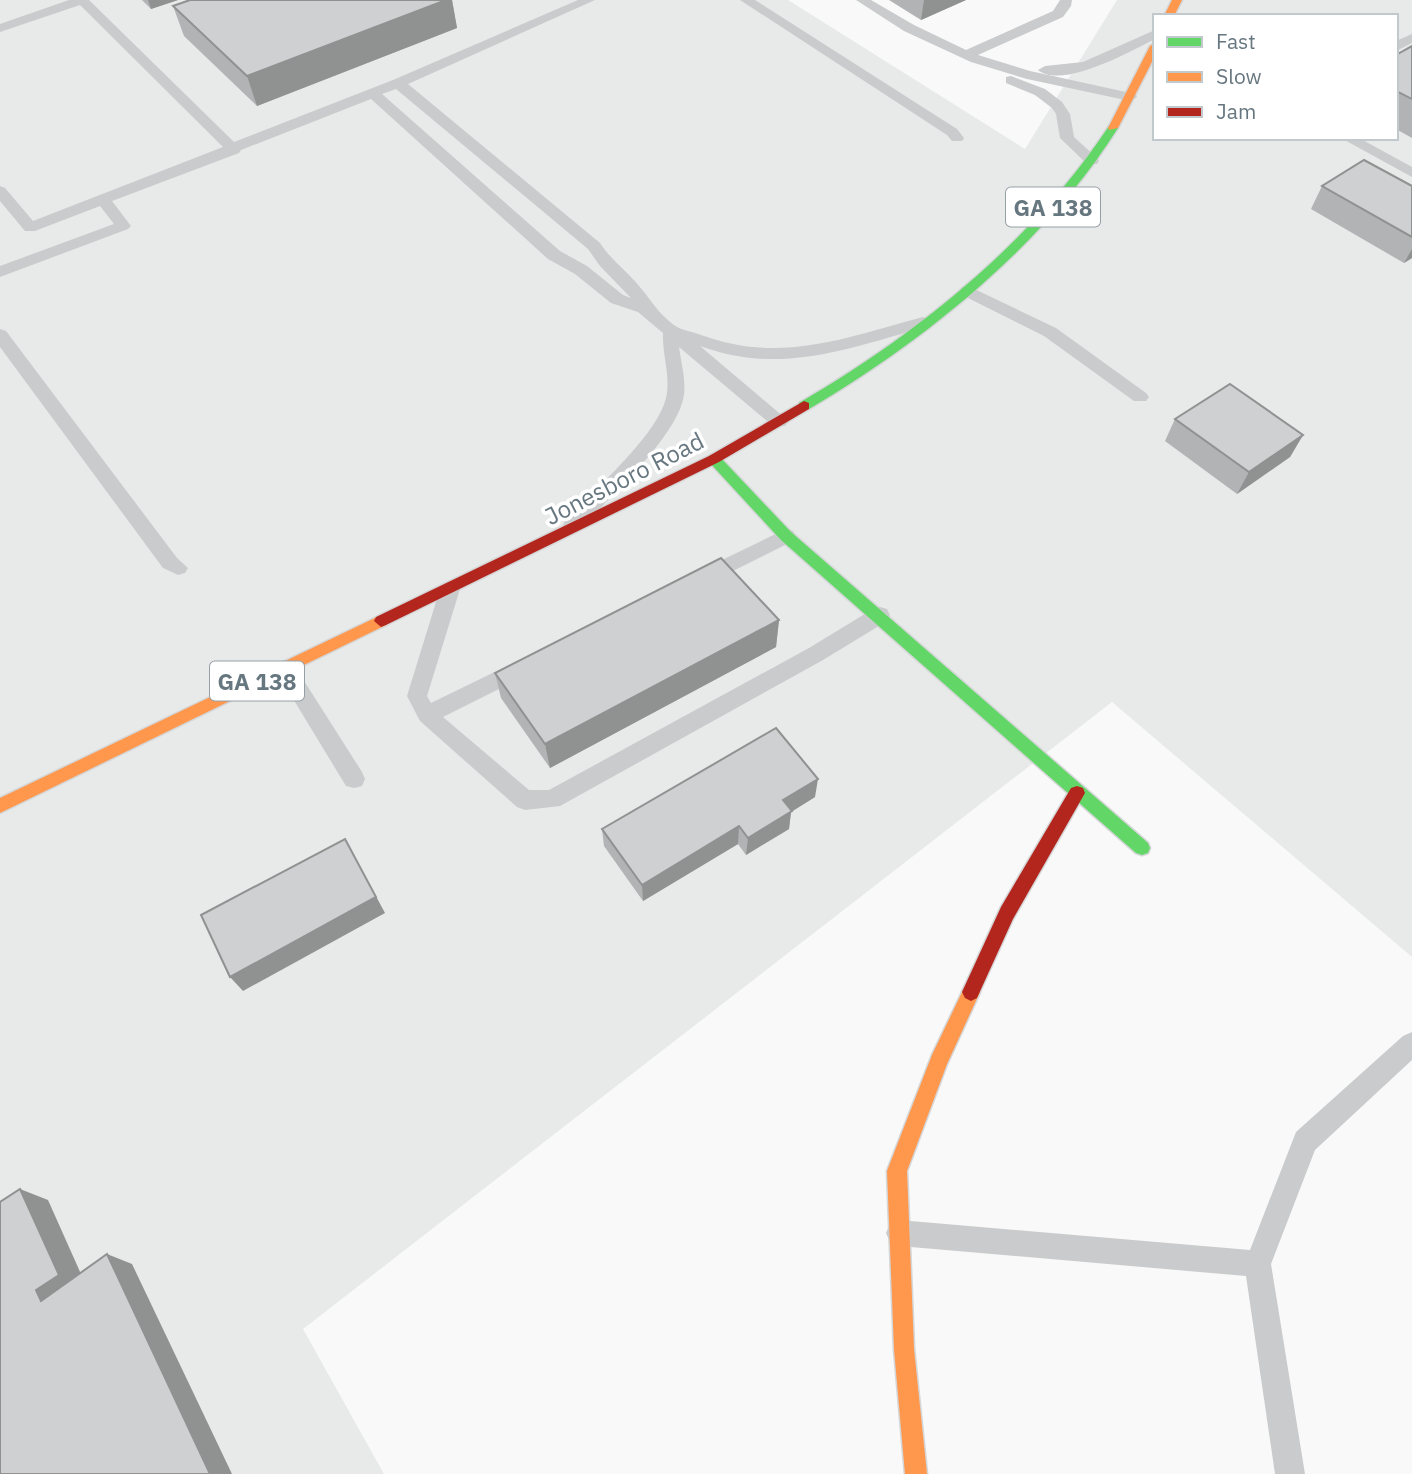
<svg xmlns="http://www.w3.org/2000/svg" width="1412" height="1474" viewBox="0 0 1412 1474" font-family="'IBM Plex Sans',sans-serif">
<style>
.built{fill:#e8e9e9;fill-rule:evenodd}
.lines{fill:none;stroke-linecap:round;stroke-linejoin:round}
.fast-casing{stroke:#d5d6d7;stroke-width:3}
.slow-casing{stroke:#d5d6d7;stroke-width:3}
.jam-casing{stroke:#d5d6d7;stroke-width:3}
.lane{fill:#cacbcc;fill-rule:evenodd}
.fast{fill:#63d668;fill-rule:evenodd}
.slow{fill:#ff974d;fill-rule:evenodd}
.jam{fill:#b3261e;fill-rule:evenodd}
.wall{fill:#b1b3b4}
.shaded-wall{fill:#909292}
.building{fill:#ced0d1;stroke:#909292;stroke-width:2}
.labels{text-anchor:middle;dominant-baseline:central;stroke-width:7;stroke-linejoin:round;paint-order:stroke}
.shield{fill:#fff;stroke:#95a0a6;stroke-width:2}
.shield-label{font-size:23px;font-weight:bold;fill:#677780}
.street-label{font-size:24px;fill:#677780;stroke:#fff}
</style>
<rect width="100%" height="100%" fill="#f9f9f9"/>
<path class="built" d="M0 0H788L1025 149 1117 0H1412V957L1112 702 303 1329 384 1474H0ZM1155 16H1396V138H1155Z"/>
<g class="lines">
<defs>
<g id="fast">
<path d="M1109 126 1118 128C1045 244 926 340 809 409H799V403C919 333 1032 242 1109 126Z"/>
<polygon points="714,454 719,456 791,532 1148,843 1150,848 1148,853 1142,855 1136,853 781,540 709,462 707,459 709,456"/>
</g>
<g id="slow">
<polygon points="1172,0 1182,0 1174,16 1164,16"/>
<polygon points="1155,43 1155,56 1118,128 1109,130 1108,128 1150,46"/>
<polygon points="381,615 388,621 386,625 0,813 0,798"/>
<polygon points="971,983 977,986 980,992 947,1064 907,1171 914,1349 927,1474 905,1474 894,1349 887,1171 932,1055 965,986"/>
</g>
<g id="jam">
<polygon points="804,401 809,403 809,409 719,462 386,625 381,627 374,621 376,617 709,456"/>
<polygon points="1077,786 1083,788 1085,793 1013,919 977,998 971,1001 965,998 962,992 1001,907 1071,788"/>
</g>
</defs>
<use href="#fast" class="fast-casing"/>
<use href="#slow" class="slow-casing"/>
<use href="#jam" class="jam-casing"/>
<g class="lane">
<path d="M69 0H89L234 142 393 80 578 0H595L408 84 600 243C611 260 626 270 639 286 653 302 656 311 674 325 682 331 695 332 704 336 783 364 847 337 923 317L931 322 929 326C849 348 782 376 700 346L785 418 788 422 785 426H773L679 347C681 362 686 380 684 395 678 436 608 499 579 530H565L563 525 565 520C593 491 657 436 666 398 671 377 662 354 663 333L638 312 611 303 575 274 548 259 371 99 241 150 239 153 112 201 131 226 128 229 0 277V266L114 224 100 206 35 231H25L0 201V186L5 188 33 221 223 147 80 5 0 32V24ZM396 89 588 249 600 266 631 298 623 295 587 266 560 251 382 94Z"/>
<polygon points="740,0 755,0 957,129 964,138 962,141 952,141 947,135"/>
<polygon points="856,0 871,0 914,25 966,50 1053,11 1060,0 1072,0 1071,6 1063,17 978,55 1030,71 1135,94 1137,97 1130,101 1027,79 971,62 904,31"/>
<path d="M1155 30V39C1131 51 1062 90 1038 70L1045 66 1083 62Z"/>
<polygon points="1412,34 1412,43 1396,51 1396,41"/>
<polygon points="1011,76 1045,89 1062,102 1070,114 1074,137 1097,158 1099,161 1097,164 1087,164 1060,138 1056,114 1052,108 1035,95 1006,83 1006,77"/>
<polygon points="1341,138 1359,138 1412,167 1412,177"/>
<polygon points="968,286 1056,328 1146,393 1149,397 1146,401 1134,401 1044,336 962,295 960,291 962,287"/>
<polygon points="0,329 6,331 177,558 188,568 185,573 178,575 163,568 0,347"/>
<polygon points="786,529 793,531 795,536 793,541 711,582 704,584 697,582 694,577 697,572"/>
<polygon points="450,581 457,584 460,589 427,696 431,703 515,662 522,660 529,662 532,668 529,674 443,717 529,790 549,790 809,648 873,609 880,607 887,609 890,615 887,621 823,660 560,806 525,810 517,807 420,721 407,696 440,589 443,584"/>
<polygon points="285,660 292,662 362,772 365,779 362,786 354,788 346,786 278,674 275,668 278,662"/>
<polygon points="1412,1032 1412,1060 1315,1150 1271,1264 1305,1474 1275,1474 1246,1276 899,1246 890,1242 886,1233 890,1224 899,1220 1250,1250 1296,1132 1403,1036"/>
</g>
<use href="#fast" class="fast"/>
<use href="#slow" class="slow"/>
<use href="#jam" class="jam"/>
</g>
<g class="wall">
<polygon points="142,0 178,0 151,9"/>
<polygon points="186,0 452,0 457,28 257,106 184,36 173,6 187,1"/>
<polygon points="889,0 966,0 921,20"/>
<polygon points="1412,46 1412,138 1396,129 1396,55"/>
<polygon points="1322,186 1412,186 1412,258 1404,263 1311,209"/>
<polygon points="1175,419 1303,435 1290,457 1237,494 1165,441"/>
<polygon points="779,620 776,647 550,768 501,698 495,673"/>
<polygon points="815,797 791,812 789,829 746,855 738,844 643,901 604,846 602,829"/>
</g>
<g class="shaded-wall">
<polygon points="148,0 178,0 151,9"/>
<polygon points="446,0 452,0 457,28 257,106 247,76"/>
<polygon points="924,0 966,0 921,20"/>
<polygon points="1412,249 1412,258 1404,263"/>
<polygon points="1303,435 1290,457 1237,494 1249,472"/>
<polygon points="779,620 776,647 550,768 545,744"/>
<polygon points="818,779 815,797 791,812 789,829 746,855 748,838 783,800"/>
<polygon points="739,826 738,844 643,901 642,885"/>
<polygon points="345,839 385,913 243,991 230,977"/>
<polygon points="20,1189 48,1200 85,1283 41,1301 36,1290"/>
<polygon points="107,1254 132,1264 232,1474 210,1474"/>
</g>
<g class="building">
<polygon points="190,0 446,0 247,76 173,6"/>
<polygon points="1412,46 1412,99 1396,91 1396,55"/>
<polygon points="1364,160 1412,186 1412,237 1322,186"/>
<polygon points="1230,384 1303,435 1249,472 1175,419"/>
<polygon points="721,558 779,620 545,744 495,673"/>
<polygon points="776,728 818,779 783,800 792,811 748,838 739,826 642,885 602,829"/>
<polygon points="345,839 376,897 230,977 201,915"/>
<polygon points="20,1189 59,1275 36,1290 41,1301 107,1254 210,1474 0,1474 0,1202"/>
</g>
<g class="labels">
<g class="shield">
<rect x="1006" y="187.5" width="94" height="39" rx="5"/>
<rect x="210" y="661.5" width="94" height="39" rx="5"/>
</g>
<g class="shield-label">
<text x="1053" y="207">GA 138</text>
<text x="257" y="681">GA 138</text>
</g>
<g class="street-label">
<text transform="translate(624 478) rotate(-27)">Jonesboro Road</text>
</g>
</g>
<rect x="1153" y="14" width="245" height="126" fill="#ffffff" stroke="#c2c9cc" stroke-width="2"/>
<rect x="1167" y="37" width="35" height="10" fill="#63d668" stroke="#c2c9cc" stroke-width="2"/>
<text x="1216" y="49" font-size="21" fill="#677780">Fast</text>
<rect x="1167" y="72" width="35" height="10" fill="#ff974d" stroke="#c2c9cc" stroke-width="2"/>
<text x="1216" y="84" font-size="21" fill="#677780">Slow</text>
<rect x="1167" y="107" width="35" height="10" fill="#b3261e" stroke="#c2c9cc" stroke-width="2"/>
<text x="1216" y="119" font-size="21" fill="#677780">Jam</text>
</svg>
